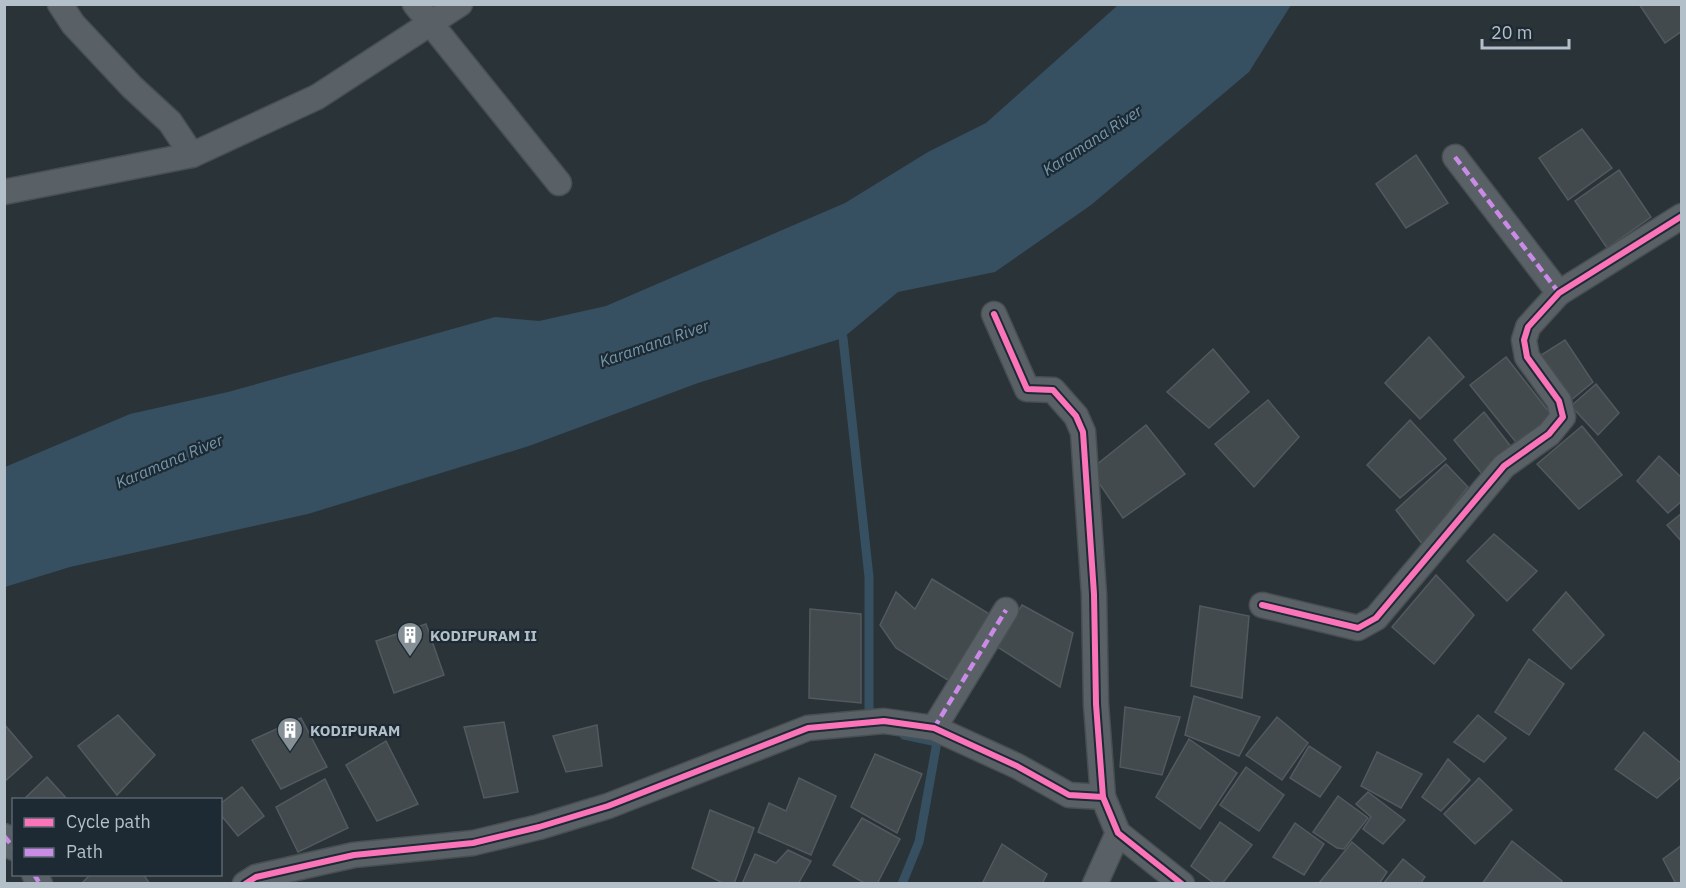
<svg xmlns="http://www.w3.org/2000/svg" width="1686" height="888" viewBox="0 0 1686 888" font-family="'IBM Plex Sans',sans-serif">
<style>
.water{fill:#365061}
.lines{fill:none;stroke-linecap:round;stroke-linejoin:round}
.stream{stroke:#365061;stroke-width:9}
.building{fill:#424a4e;stroke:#525a5f;stroke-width:1.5}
.minor-casing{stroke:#484f53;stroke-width:27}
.minor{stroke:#5a6166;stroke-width:24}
.quiet{stroke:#ca8be6;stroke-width:4.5;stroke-dasharray:9 4.5;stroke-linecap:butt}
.cycleway-casing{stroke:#1d2a33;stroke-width:10}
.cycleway{stroke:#fb73b8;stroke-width:6}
.labels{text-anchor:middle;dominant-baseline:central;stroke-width:4.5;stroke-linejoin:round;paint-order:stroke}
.poi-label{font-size:15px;font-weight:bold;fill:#b4c0c9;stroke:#1d2a33;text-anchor:start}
.water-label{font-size:16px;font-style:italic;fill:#7397ac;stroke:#1d2a33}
</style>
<rect width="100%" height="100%" fill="#2a3338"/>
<polygon class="water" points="1118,5 1291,5 1249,72 1091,205 995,272 898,292 843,338 698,383 529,446 308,514 70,567 5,587 5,467 130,414 228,392 495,317 539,321 606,306 845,203 928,152 986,123"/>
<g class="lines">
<g class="stream">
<polyline points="843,338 869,577 869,714"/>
<polyline points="902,884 919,842 937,742 904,735"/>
</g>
</g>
<g class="building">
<polygon points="1639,4 1682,4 1682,31 1665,43"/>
<polygon points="1582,129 1612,168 1568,200 1539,158"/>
<polygon points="1416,155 1448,203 1406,228 1376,184"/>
<polygon points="1619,170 1651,217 1607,248 1575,201"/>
<polygon points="1429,337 1464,377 1420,419 1385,383"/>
<polygon points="1565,340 1593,382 1570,401 1538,357"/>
<polygon points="1213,349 1249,392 1209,428 1167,392"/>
<polygon points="1506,357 1553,417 1519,446 1470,385"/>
<polygon points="1596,384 1619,413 1598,435 1571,406"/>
<polygon points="1268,400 1299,437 1254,487 1215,444"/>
<polygon points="1484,412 1512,448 1482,474 1454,440"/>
<polygon points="1410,420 1446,459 1400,498 1367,465"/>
<polygon points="1146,425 1185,474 1123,518 1090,470"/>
<polygon points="1582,426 1622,475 1579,509 1537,464"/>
<polygon points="1659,456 1682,478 1682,501 1668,513 1637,481"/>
<polygon points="1446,464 1468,487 1423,545 1396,510"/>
<polygon points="1682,513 1682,542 1667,525"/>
<polygon points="1494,534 1537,571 1507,601 1467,561"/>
<polygon points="1436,575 1474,615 1434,664 1392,627"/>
<polygon points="932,579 991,615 951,682 896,648 880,625 896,592 915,609"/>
<polygon points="1566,592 1604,635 1571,669 1533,630"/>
<polygon points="1022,605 1073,633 1060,687 996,646"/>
<polygon points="1200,606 1249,616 1242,698 1191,686"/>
<polygon points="810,609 861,614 861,703 809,698"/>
<polygon points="426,624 444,675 394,693 376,641"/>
<polygon points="1529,659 1564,684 1529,735 1495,712"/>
<polygon points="1194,696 1260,717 1239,756 1185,735"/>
<polygon points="1125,707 1180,717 1162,775 1120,767"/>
<polygon points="118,715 155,755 117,795 78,746"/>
<polygon points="1478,715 1506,738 1484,762 1454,742"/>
<polygon points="1277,717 1308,743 1282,780 1246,755"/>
<polygon points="301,718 327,767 281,789 252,740"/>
<polygon points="504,722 518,792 484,798 464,727"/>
<polygon points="4,724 32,757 4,782"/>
<polygon points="597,725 602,766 566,772 553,736"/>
<polygon points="1644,732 1682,764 1682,776 1657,798 1615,769"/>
<polygon points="1189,739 1237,773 1200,829 1156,797"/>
<polygon points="386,741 418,804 377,821 346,765"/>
<polygon points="1309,746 1341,767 1320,797 1290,778"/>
<polygon points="1377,752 1422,774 1401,808 1361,786"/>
<polygon points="875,754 922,774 897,833 851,807"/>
<polygon points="1448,759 1470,780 1441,811 1422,797"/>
<polygon points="1246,767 1284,795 1259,831 1220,805"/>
<polygon points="47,777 68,800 23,800"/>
<polygon points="799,778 836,796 811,855 758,832 769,803 786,811"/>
<polygon points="1479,778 1512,810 1475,844 1444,814"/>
<polygon points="325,779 348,828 298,852 276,807"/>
<polygon points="242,787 264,816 238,836 220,814 220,804"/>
<polygon points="1368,792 1405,820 1383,844 1363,829 1371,817 1356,804"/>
<polygon points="1338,796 1368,818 1344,849 1337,848 1313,832"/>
<polygon points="710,810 754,828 734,884 725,884 692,868"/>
<polygon points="862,818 900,839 877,884 866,884 833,865"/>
<polygon points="1220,822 1252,845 1222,884 1215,884 1191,866"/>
<polygon points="1295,823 1324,844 1304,875 1273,857"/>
<polygon points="1512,841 1562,881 1560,884 1482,884"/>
<polygon points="1352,842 1387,872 1379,884 1319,883"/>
<polygon points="1002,844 1047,874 1042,884 982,884"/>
<polygon points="1682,845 1682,884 1676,884 1663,859"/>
<polygon points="788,850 811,861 798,884 742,884 755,854 776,863"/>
<polygon points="1403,859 1425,877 1420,884 1383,884"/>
<polygon points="91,874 143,874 150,884 81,884"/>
</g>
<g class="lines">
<defs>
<g id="minor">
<polyline points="60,4 73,24 132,87 170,122 192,155"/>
<polyline points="415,4 559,183"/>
<polyline points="1455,157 1559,293"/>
<polyline points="4,192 192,155 317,97 460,4"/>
<polyline points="994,314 1027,389 1053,390 1076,416 1083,432 1094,594 1096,704 1103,797"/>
<polyline points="1262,605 1358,628 1376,618 1504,466 1549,434 1563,417 1559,401 1527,357 1524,340 1528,327 1559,293 1682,216"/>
<polyline points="934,728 1006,610"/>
<polyline points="4,836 14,848"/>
<polyline points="34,874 40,884"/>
<polyline points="245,884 256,877 354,855 473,843 539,827 608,806 808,728 884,721 934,728 1017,766 1069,795 1103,797 1118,833 1182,884"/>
<polyline points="1095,884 1118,833"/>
</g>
</defs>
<use href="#minor" class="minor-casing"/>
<use href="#minor" class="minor"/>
<g class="quiet">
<polyline points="1455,157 1559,293"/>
<polyline points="934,728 1006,610"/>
<polyline points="4,836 14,848"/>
<polyline points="34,874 40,884"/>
</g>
<defs>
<g id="cycleway">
<polyline points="994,314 1027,389 1053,390 1076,416 1083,432 1094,594 1096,704 1103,797"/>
<polyline points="1262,605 1358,628 1376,618 1504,466 1549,434 1563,417 1559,401 1527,357 1524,340 1528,327 1559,293 1682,216"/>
<polyline points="245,884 256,877 354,855 473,843 539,827 608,806 808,728 884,721 934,728 1017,766 1069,795 1103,797 1118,833 1182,884"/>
</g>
</defs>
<use href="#cycleway" class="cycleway-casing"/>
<use href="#cycleway" class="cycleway"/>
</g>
<defs>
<symbol id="building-pin" viewBox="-11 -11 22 30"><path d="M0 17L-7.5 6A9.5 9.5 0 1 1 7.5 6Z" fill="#848f96" stroke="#1d2a33"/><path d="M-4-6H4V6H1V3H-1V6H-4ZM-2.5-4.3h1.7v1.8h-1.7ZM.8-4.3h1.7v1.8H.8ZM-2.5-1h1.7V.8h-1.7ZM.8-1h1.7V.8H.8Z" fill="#fff"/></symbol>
</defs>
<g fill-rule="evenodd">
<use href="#building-pin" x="395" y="620" width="30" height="40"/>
<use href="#building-pin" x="275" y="715" width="30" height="40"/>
</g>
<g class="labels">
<g class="poi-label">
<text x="430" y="635">KODIPURAM II</text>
<text x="310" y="730">KODIPURAM</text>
</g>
<g class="water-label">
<text transform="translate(1092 140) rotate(-33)">Karamana River</text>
<text transform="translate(654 343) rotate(-19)">Karamana River</text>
<text transform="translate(169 461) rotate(-23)">Karamana River</text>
</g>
</g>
<rect width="1686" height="888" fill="none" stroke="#b4c0c9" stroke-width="12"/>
<rect x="12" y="798" width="210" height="78" fill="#1d2a33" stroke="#59666f" stroke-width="1.5"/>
<rect x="24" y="818" width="30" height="9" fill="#fb73b8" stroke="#59666f" stroke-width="1.5"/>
<text x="66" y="828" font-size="18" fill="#b4c0c9">Cycle path</text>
<rect x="24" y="848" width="30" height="9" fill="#ca8be6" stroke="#59666f" stroke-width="1.5"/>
<text x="66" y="858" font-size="18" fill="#b4c0c9">Path</text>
<path d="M1482 39v9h87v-9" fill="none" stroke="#b4c0c9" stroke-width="3"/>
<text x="1491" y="39" font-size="18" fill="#b4c0c9" stroke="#1d2a33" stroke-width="4.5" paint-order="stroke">20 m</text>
</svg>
